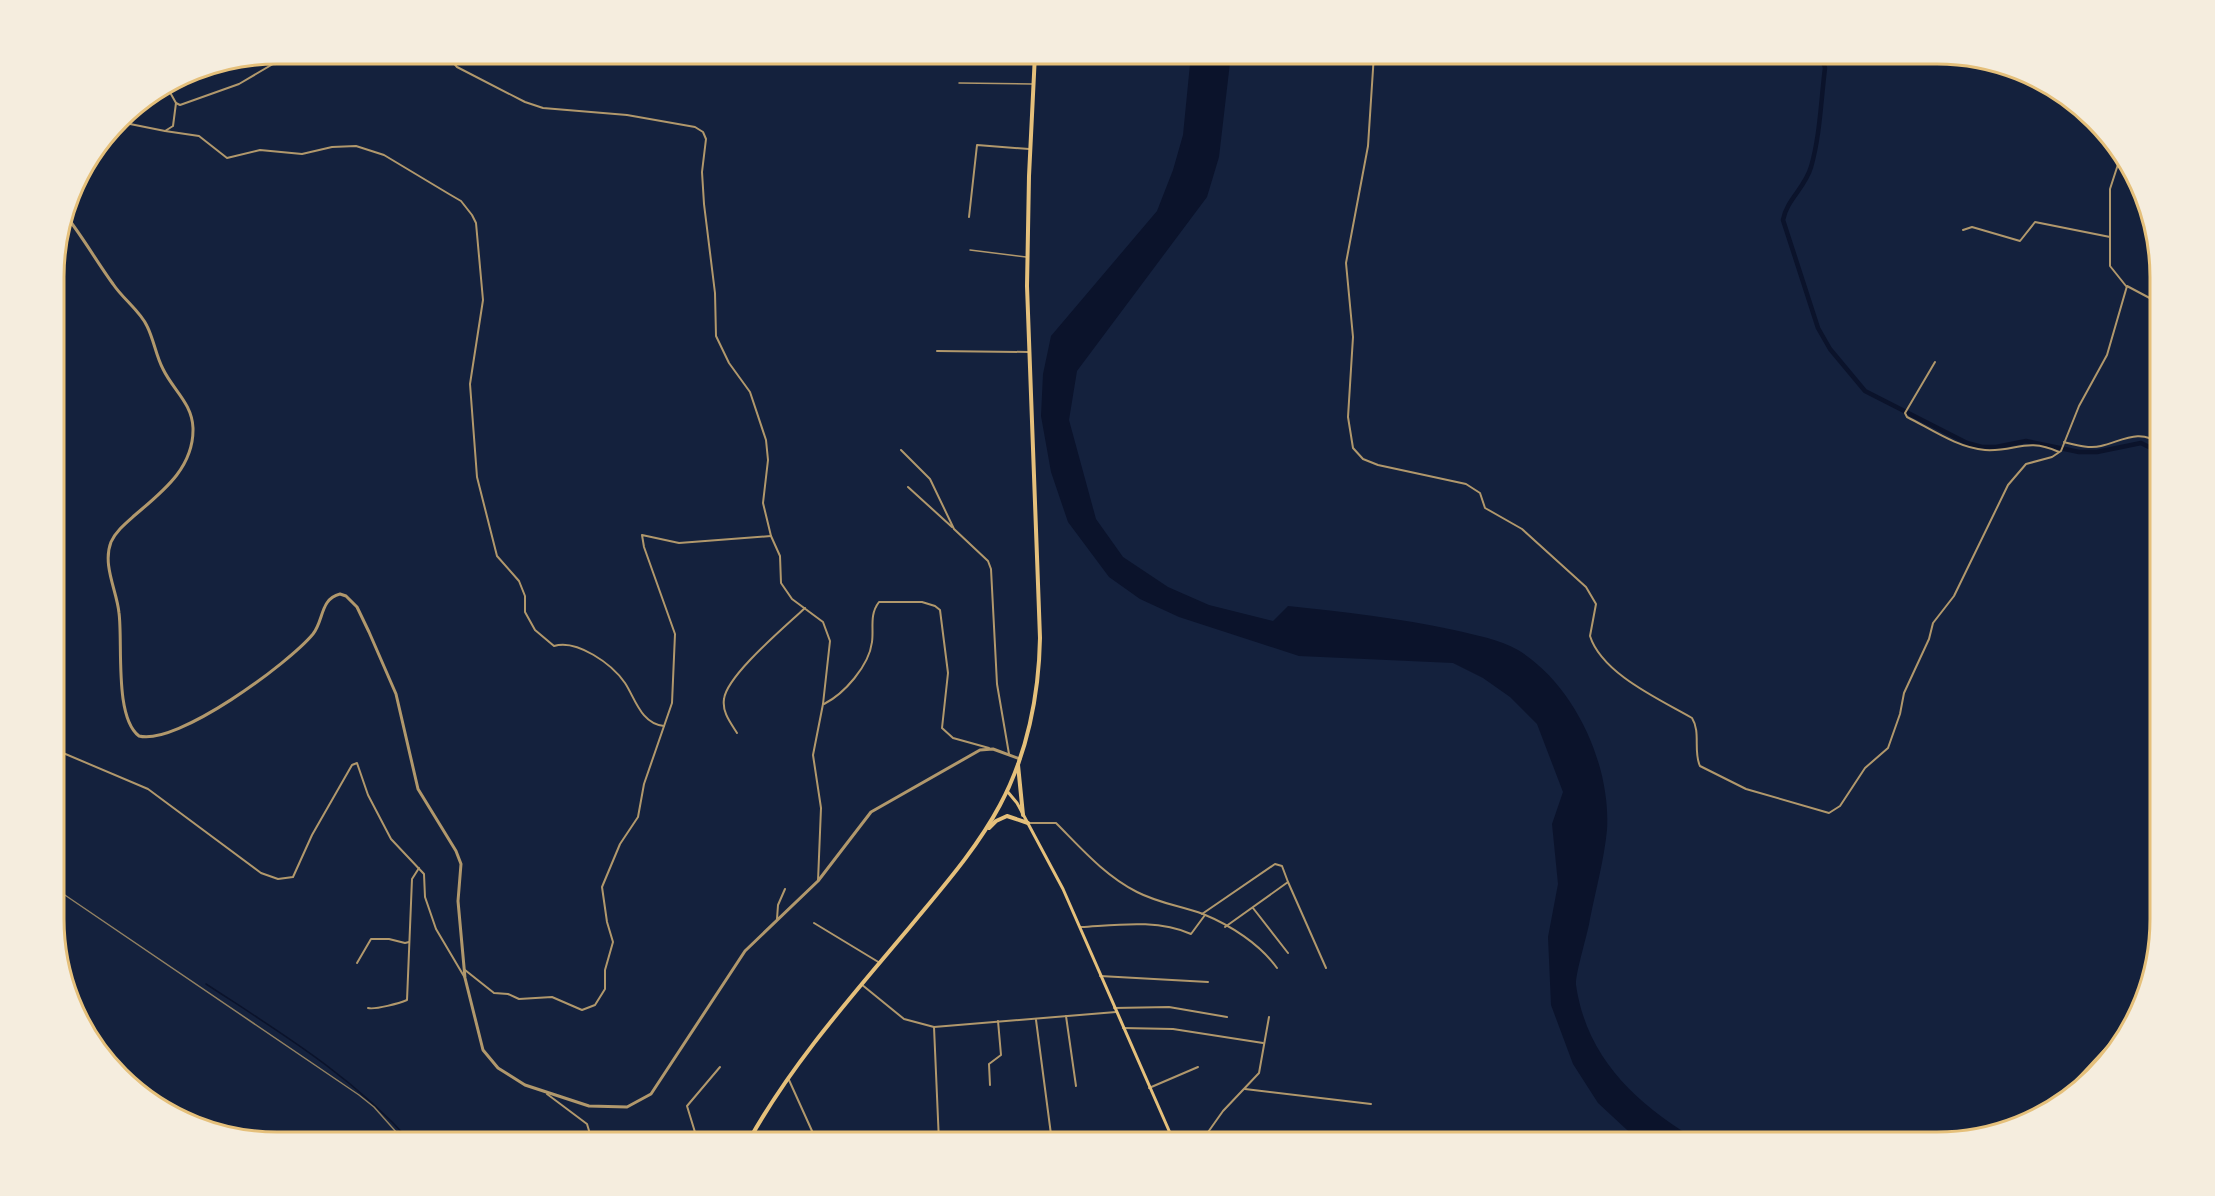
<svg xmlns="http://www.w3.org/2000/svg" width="2215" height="1196" viewBox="0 0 2215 1196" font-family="Merriweather,serif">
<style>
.water{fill:#0b132b}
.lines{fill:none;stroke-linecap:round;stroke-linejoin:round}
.stream{stroke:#0b132b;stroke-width:1.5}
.canal{stroke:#0b132b;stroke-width:4.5}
.path{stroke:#e5c07b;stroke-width:1.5}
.service{stroke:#b1986c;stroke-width:1.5}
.minor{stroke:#b1986c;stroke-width:2}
.tertiary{stroke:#b1986c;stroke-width:3}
.secondary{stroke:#e5c07b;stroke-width:3}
.primary{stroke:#e5c07b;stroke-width:4}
.rail{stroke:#918062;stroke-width:1.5}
.rim{fill:none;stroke:#e5c07b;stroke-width:3}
</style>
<rect width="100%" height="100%" fill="#14213d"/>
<path class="water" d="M1191 54H1231L1219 157 1207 197 1077 371 1069 420 1096 519 1123 557 1168 587 1209 605 1273 621 1288 606C1344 612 1399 618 1454 630 1475 635 1499 639 1518 650 1575 685 1611 765 1607 830 1604 860 1596 889 1590 919 1588 933 1575 974 1576 985 1587 1060 1638 1105 1700 1142H1640L1598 1103 1573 1064 1551 1005 1548 937 1558 884 1552 824 1563 792 1537 724 1510 697 1483 678 1453 663 1299 656 1179 617 1140 599 1109 577 1068 522 1051 472 1041 416 1043 374 1051 336 1157 211 1173 170 1183 135Z"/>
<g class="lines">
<path class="stream" d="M206 984C281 1033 351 1075 411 1142"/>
<path class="canal" d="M1821 54 1825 68C1821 100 1820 136 1811 167 1805 188 1787 199 1783 220L1818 328 1830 349 1865 391 1967 443 1982 447H1996L2026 441 2079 452H2097L2141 443 2153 449 2158 459 2160 476"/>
<polyline class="path" points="2046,1112 2139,1012"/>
<g class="service">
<polyline points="959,83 1032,84"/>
<polyline points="970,250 1026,257"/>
</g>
<g class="minor">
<polyline points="446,54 457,67 525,102 543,108 627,115 695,127 703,132 706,139 702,172 704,204 715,293 716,336 729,363 750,392 766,440 768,460 763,503 771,536 780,556 781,583 792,599 823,622 830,641 823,704 813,755 821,808 818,881"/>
<path d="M1374 54 1368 146 1346 263 1353 337 1348 417 1353 448 1363 459 1378 465 1466 484 1480 493 1485 508 1522 529 1586 587 1596 604 1590 636C1602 674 1661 700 1692 718 1701 732 1693 752 1700 766L1746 789 1829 813 1840 806 1865 768 1888 748 1900 714 1904 693 1929 639 1933 623 1954 596 2008 485 2026 464 2052 457 2061 451 2079 406 2107 355 2127 286 2159 303"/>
<polyline points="167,87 176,103"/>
<polyline points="176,103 180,105 239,84 290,54"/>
<polyline points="120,122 165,131 173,126 176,103"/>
<path d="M165 131 199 136 227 158 260 150 302 154 332 147 356 146 384 155 449 194 461 201 472 215 476 223 483 300 470 384 477 477 497 556 519 581 525 596V612L535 630 554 646C577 639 612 664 625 683 635 698 641 724 664 726"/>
<polyline points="2099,132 2105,133"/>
<polyline points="2122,152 2110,189 2110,266 2126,286"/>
<polyline points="969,217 977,145 1029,149"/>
<polyline points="1963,230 1972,227 2020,241 2035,222 2110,237"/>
<polyline points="937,351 1028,352"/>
<path d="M1935 362 1905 413 1907 417C1931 429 1958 448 1985 450 2016 452 2026 437 2059 452"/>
<path d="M2064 442C2076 445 2089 449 2101 446 2122 441 2140 428 2160 444"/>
<polyline points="901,450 930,479 954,529 988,561 991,569 997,684 1009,754"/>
<polyline points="908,487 952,527"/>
<path d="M824 704C844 694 869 666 872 642 874 628 869 615 879 602H922L935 606 940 610 948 673 942 728 953 738 989 748"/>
<path d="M737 733C730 722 722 712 724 699 727 675 786 626 805 608"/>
<polyline points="56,750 148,789 261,873 278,879 293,877 312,835 352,765 357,763 368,795 391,839 424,874 425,897 436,929 465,978"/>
<path d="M1028 823H1056C1081 848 1104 875 1137 892 1158 903 1181 906 1203 914 1230 925 1260 944 1277 968"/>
<polyline points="1253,908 1288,953"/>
<polyline points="1202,914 1275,864 1282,866 1288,882"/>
<polyline points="777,919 778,905 785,889"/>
<polyline points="814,923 880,963"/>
<path d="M1081 927C1117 925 1157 919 1191 934L1205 915"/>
<polyline points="1225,927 1288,882 1326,968"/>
<polyline points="357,963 371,939 389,939 405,943 409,942"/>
<polyline points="465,970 494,993 508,994 519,999 552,997 582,1010 595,1005 605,989 605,970 613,942 607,922 602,887 620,844 638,817 644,784 672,703 675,634 644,547 642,535 679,543 771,536"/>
<polyline points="1100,976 1208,982"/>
<polyline points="861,984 904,1019 934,1027"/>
<path d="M368 1008C375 1010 400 1003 407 1000L412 879 419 868"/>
<polyline points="1114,1008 1169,1007 1227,1017"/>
<polyline points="1066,1016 1076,1086"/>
<polyline points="1036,1020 1052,1142"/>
<polyline points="934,1027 1116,1012"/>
<polyline points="934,1027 939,1142"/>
<polyline points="1123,1028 1173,1029 1263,1043"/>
<polyline points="789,1080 817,1142"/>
<polyline points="990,1085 989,1064 1001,1055 998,1021"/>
<polyline points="1149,1088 1198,1067"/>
<polyline points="1245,1089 1371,1104"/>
<polyline points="547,1094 587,1124 590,1134 586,1142"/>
<polyline points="970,1137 971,1142"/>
<polyline points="698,1142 687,1106 720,1067"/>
<polyline points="1201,1142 1223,1111 1259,1073 1269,1017"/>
</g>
<path class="tertiary" d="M67 217C84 239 97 262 113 284 123 299 140 311 147 326 154 340 156 356 163 369 173 390 192 403 193 428 194 468 162 492 135 515 126 523 116 531 111 542 102 565 117 591 119 613 123 643 114 717 139 736 177 746 289 663 313 634 324 620 320 599 340 594L346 596 357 607 369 632 396 694 418 789 456 851 461 864 458 901 465 978 483 1050 498 1068 525 1085 589 1106 627 1107 651 1094 745 951 818 881 871 812 980 750 993 749 1020 759"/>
<polyline class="secondary" points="1007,791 1017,803 1063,889 1174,1142"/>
<g class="primary">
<polyline points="1018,765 1023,815"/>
<polyline points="989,828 996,821 1007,816 1028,823"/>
<path d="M748 1142C792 1063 851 997 909 928 941 889 976 850 1000 805 1027 755 1039 695 1040 638L1027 286 1029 176 1035 54"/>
</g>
<polyline class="rail" points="56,889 359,1095 374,1107 405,1142"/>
</g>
<path d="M0 0H2215V1196H0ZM277 64H1937A213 213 0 0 1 2150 277V919A213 213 0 0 1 1937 1132H277A213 213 0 0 1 64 919V277A213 213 0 0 1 277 64Z" fill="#f5edde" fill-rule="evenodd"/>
<path class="rim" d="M277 64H1937A213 213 0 0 1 2150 277V919A213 213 0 0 1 1937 1132H277A213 213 0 0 1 64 919V277A213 213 0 0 1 277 64Z"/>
</svg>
